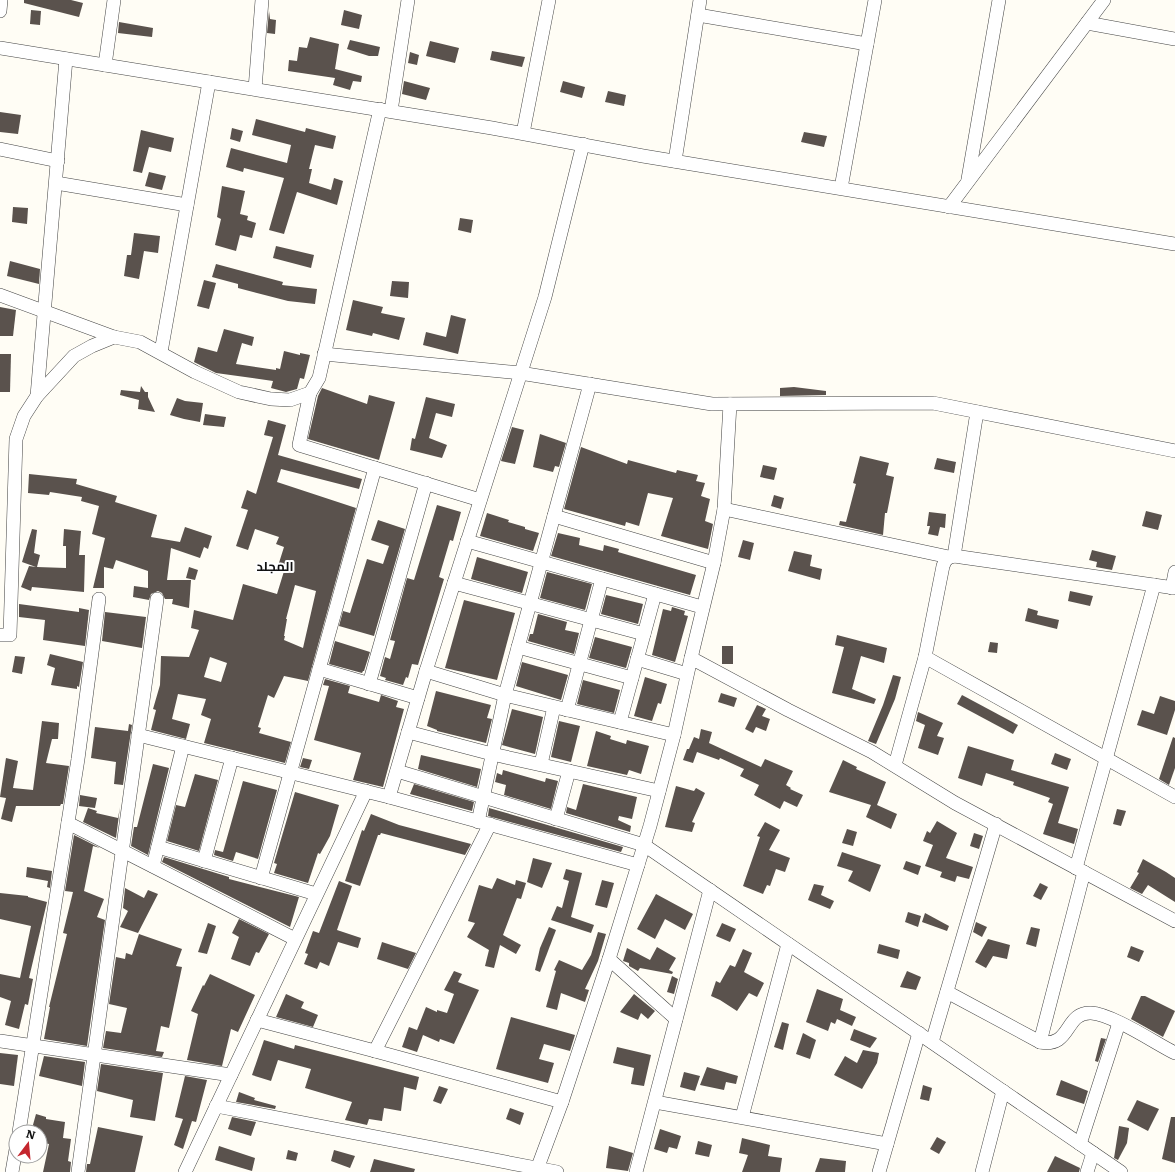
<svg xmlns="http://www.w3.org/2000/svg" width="1175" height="1172" viewBox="0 0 1175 1172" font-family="Literata,Cairo,serif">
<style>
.building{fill:#5a524d;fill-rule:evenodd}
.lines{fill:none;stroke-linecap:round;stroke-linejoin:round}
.minor-casing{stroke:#444;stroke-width:14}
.minor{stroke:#fff;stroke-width:13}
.labels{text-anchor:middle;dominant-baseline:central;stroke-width:4;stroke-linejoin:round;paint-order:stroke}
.quarter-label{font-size:13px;font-weight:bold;fill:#111;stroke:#fff}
</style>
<rect width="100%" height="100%" fill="#fffdf5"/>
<g class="building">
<polygon points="24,0 71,0 83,3 79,17 24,3"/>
<polygon points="31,10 41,11 40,25 30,24"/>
<polygon points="344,10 362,15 359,29 341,25"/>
<polygon points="269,11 270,19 276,20 275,34 267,33"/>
<polygon points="119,22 153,28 152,37 118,33"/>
<polygon points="310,37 339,44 335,69 362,76 361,82 353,81 350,90 333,85 335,78 288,71 289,60 297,61 299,47 307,48"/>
<polygon points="350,40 380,47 378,56 369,56 347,49"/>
<polygon points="430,41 459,48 455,63 426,56"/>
<polygon points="492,51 525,57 522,67 490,60"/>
<polygon points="410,52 419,55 417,65 408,63"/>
<polygon points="404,81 430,88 426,100 402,94"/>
<polygon points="563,81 585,87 582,98 560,92"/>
<polygon points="608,91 626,95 624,106 605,102"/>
<polygon points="0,112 21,115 18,134 0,132"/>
<polygon points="256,119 305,132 306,128 336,136 333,149 315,145 309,169 312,169 309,183 331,190 334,178 343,181 337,205 297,192 284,234 269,230 284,178 244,168 243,172 226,167 231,148 287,163 291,145 252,135"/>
<polygon points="232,128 243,131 240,142 230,139"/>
<polygon points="141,130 174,138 171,152 149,147 142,173 133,171"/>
<polygon points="804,132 827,136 824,147 801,142"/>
<polygon points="149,172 166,176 162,190 145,186"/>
<polygon points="222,186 245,191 240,214 248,216 247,220 256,223 252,238 240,235 236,251 215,245 221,219 217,217"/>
<polygon points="13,207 28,208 27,224 12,222"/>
<polygon points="460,218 473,220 471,233 458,230"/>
<polygon points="134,233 160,236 158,253 144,251 139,279 124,276 127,255 131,255"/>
<polygon points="276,246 314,255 311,268 273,258"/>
<polygon points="10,261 40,269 39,284 7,276"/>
<polygon points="216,264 283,282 282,285 317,289 315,304 288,301 238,288 238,284 212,277"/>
<polygon points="204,280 216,283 209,309 197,306"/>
<polygon points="392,281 409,282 408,298 390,296"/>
<polygon points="353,300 383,307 381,313 405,318 399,340 373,333 372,336 346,330"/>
<polygon points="0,307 16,310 13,336 0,336"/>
<polygon points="451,315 466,319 458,354 423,345 426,332 446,337"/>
<polygon points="224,329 254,337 252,346 242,343 236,364 276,370 276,368 280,369 284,351 300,355 300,353 310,355 304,379 300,378 297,389 286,392 271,388 273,381 216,373 194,362 198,347 217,352"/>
<polygon points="0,354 11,354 10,392 0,392"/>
<polygon points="141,386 145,392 148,392 148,397 155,412 138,409 139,400 120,395 121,390 140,392"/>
<polygon points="794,387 826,391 826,395 780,396 780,388"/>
<polygon points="322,388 367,404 369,395 395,402 379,460 308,439 318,396"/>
<polygon points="426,397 455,404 452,417 436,413 429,438 447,445 442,458 410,450 412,438 415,439"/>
<polygon points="177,398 185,401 203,403 200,422 184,419 170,415"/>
<polygon points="205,414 226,417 224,427 203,425"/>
<path d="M268 420 286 425 278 455 362 479 359 489 281 469 277 482 356 508 308 681 284 676 274 698 268 695 258 727 261 728 259 733 291 742 285 763 204 743 211 719 201 715 206 699 178 694 172 719 190 724 186 739 151 730 156 710 153 709 160 685 161 656 189 657 199 630 191 628 194 610 233 620 243 584 277 594 285 568 278 566 284 547 276 544 279 537 255 529 248 550 236 546 248 510 241 508 247 490 256 494 273 437 264 435ZM295 585 316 591 303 648 284 640 285 636H284L287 619H286ZM210 657 227 663 221 682 204 677Z"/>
<polygon points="512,427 524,430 515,464 501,461"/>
<polygon points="540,434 566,443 559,467 555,466 553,472 533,467"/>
<polygon points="581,447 627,464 628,460 676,473 677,470 698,475 696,481 705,483 701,496 710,499 705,521 713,524 708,549 661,536 673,498 648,493 639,526 626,522 625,526 564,509"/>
<polygon points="860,456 889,463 886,475 894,477 887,513 885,513 883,535 839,525 840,521 846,522 856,484 853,483"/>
<polygon points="937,458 956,462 954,473 934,469"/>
<polygon points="763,465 777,468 774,480 760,477"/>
<polygon points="29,474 77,479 76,484 117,496 115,502 157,515 151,537 180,542 185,527 212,536 208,549 204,547 200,558 171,548 167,580 191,580 189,608 172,604 173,599 165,599 162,593 158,591 151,594 149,600 133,597 134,586 148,588 148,571 116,560 113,569 104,567 104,588 93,588 105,538 92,534 99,506 81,501 82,497 50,492 49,495 28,493"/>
<polygon points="774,495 784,498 781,509 771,506"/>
<polygon points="437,505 461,512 453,541 450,540 439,577 444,579 418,665 412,664 408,678 406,677 403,685 385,680 386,678 380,676 385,657 390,659 395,641 390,640 407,578 414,580"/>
<polygon points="1146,511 1162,515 1158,530 1142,526"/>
<polygon points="929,512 946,514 945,528 940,527 938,536 928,534 930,526 927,526"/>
<polygon points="487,513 509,520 508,522 525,527 525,529 539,533 533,551 480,536"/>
<polygon points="378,520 405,529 374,636 339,626 343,611 350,613 367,559 383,564 389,546 371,540"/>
<polygon points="32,529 37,530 34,553 40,555 37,567 66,568 66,546 63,546 64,529 81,531 79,555 85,555 84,592 32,587 31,591 21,587 29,566 36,567 22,562"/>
<polygon points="558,533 580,538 579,545 603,551 604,545 619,549 618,552 696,575 690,595 551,556"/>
<polygon points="743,540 754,543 750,560 738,557"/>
<polygon points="1092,550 1116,556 1112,570 1096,567 1097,562 1089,560"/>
<polygon points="794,551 812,555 810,566 822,569 820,580 788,571"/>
<polygon points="477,557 528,572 522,593 471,579"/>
<polygon points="189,567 198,570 195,580 186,578"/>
<polygon points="547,572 592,584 585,610 540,598"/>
<polygon points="1070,591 1093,596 1090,606 1068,601"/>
<polygon points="606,595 643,604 638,624 601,614"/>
<polygon points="464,600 515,613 497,680 445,668"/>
<polygon points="19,604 79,612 79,608 89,610 85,646 43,640 45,620 19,617"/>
<polygon points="672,607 685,611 684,615 688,616 675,662 652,655 663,609 671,611"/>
<polygon points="1028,608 1038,611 1037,615 1059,620 1057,629 1025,621"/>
<polygon points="105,612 146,617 142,648 102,641"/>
<polygon points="538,614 567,622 565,630 579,633 574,654 528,641 530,634 533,634"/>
<polygon points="837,635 887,648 884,663 861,656 852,689 876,699 874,704 832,693 844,647 835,645"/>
<polygon points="595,637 632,647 626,668 589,658"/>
<polygon points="335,641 370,652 364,671 363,671 362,673 329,664"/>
<polygon points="990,642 998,643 997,653 988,652"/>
<rect x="722" y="646" width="11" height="18"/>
<polygon points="50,654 83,662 79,687 77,686 77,689 51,685 55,668 47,665"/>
<polygon points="15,656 25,657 22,674 12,672"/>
<polygon points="522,662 568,675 561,700 516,686"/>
<polygon points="893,675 901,677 895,699 876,744 868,741 883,705"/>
<polygon points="645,677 667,684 661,704 658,703 652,721 634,716"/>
<polygon points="325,679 350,686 348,693 379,702 381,695 398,701 396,707 404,709 383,787 353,780 361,753 314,740 329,686 323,685"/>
<polygon points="583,680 620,690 614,713 577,704"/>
<polygon points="436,691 491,705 487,718 492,719 486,743 437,731 437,730 427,726"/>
<polygon points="721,693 737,698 734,707 718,702"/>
<polygon points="962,695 1018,725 1013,734 957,704"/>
<polygon points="1160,696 1175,701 1175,710 1167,735 1137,725 1142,710 1154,714"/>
<polygon points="757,705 766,709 762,716 770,719 766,731 756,727 753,733 745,729"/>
<polygon points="512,709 543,717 535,754 502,745"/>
<polygon points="918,712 943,723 937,736 944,738 938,755 918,748 925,725 916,721"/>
<polygon points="42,721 59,723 58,739 52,739 46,763 69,766 63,804 61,804 60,806 16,806 12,822 1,819 6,798 0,797 6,758 18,761 13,788 33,790"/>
<polygon points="559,721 580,726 571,762 551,757"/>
<polygon points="129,724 132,725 123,785 114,784 116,762 91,758 95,727 128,731"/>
<polygon points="701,729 712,732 709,743 761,767 765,759 793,771 786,785 791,788 790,789 803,795 797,807 784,801 780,809 754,795 759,785 740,776 744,769 720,758 719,760 697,752 693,763 683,760 687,749 689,749 694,737 699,739"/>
<polygon points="596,731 611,736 610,739 626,744 627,740 649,746 641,774 629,770 627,775 587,766"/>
<polygon points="1173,737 1175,738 1175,768 1169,785 1159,779"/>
<polygon points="968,746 1014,760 1011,770 1069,787 1058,823 1078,829 1074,844 1043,834 1053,804 1048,802 1050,798 1013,785 1014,782 986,773 982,786 958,778"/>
<polygon points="1055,753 1071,759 1067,770 1051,764"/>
<polygon points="421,755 481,769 477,787 418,769"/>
<polygon points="303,758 312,760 309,769 300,767"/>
<polygon points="843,760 857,767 856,769 886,782 877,805 897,814 891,829 866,817 871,805 829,792"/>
<polygon points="153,764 169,768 148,855 131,846 134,827 137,827"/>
<polygon points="503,770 545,782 546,778 558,781 551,809 504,795 506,785 495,782 497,773 502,775"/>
<polygon points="195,774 218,780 199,851 167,841 176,805 185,807"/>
<polygon points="243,781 277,790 258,859 236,852 233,861 214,855 215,850 223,852"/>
<polygon points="414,784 474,802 472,811 410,794"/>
<polygon points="583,784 637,797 632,819 619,816 618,820 631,826 630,832 566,813 567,807 576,810"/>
<polygon points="676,786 694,791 696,788 705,793 692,822 695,823 692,832 665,827"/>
<polygon points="295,792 339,805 330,836 320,854 318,853 308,883 274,873 277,864 274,863"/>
<polygon points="80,795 97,798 95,808 79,806"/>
<polygon points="120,807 116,838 83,822 88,808 97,811 96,813 118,818"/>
<polygon points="489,808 623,847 621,852 488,816"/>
<polygon points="1117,809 1126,811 1121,826 1113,824"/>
<polygon points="371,814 399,825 471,844 465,855 381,833 380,835 378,835 360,886 345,881 362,830 364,831"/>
<polygon points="937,821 957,833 946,858 973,867 969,879 957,876 955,882 940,877 942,872 925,866 933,845 923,841 927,831 930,833"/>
<polygon points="765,822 780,830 769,850 790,858 785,872 776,869 770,886 767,885 763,894 743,886 760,837 757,836"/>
<polygon points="847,829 857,832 853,846 842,843"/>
<polygon points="974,833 983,836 979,849 970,846"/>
<polygon points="74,835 100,848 93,846 84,891 104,899 97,917 105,920 87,1046 44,1039 50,1007 49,1007 67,934 63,933 73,892 65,891"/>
<polygon points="842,852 881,865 870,892 848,881 853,871 837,866"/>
<polygon points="164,857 229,877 229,879 299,897 290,927 162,862"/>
<polygon points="533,858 552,863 542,888 527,882"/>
<polygon points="1143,859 1166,872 1175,878 1175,902 1148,885 1142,894 1130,888 1139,873 1137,872"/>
<polygon points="906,861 921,866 918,875 903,869"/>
<polygon points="27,867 52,871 50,888 47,887 48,881 26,877"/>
<polygon points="566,869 582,873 571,917 594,925 591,933 551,920 557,906 562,908 569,881 563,879"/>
<polygon points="497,878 515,885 516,880 526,883 521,899 517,898 503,935 521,945 516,954 500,945 494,968 485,966 489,950 467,937 475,923 468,921 479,885 492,889"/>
<polygon points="602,880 614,883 607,908 595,905"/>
<polygon points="339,881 352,886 337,930 361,938 358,948 338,942 329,966 320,962 317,969 304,964 308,954 305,953 313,931 319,933"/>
<polygon points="1040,883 1048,887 1041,900 1033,896"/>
<polygon points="814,884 824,886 821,895 834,901 830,909 808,900"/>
<polygon points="125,888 144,898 148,890 158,894 138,933 120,927 128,911 123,908"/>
<polygon points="0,893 28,896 28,897 47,902 29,978 33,979 28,1005 25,1004 19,1029 5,1025 11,1001 0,997 0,974 20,978 31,926 0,919"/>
<polygon points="656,894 693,914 685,930 665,919 655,939 637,929"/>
<polygon points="908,912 921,916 918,927 905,922"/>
<polygon points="925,913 949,926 947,931 922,922"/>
<polygon points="239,919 269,934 259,953 256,952 250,966 231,959 239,937 232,933"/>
<polygon points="976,922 987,927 982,937 973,932"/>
<polygon points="208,923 216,926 207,954 198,952"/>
<polygon points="722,923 736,929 730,942 716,936"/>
<polygon points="549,927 556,930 540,972 535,970 540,948"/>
<polygon points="1031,927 1040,929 1036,947 1026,944"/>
<polygon points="598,932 606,934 598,961 585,989 589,990 585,1002 561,993 557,1010 546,1007 556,971 554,970 559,960 582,970 591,955"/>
<polygon points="139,934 182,949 176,966 182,967 169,1028 161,1026 156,1051 164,1052 162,1057 103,1048 106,1031 121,1033 127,1008 109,1004 116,957 125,959 126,953 132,955"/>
<polygon points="988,939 1010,945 1007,959 993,956 986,968 975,962"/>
<polygon points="382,942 416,953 408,969 377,959"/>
<polygon points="879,944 900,950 898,959 877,953"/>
<polygon points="1131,946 1144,951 1139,962 1127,957"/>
<polygon points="657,947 676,958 669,970 673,972 672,974 640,968 638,971 629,966 629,963 623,961 627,948 650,960"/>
<polygon points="743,949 752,953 744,972 764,983 757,997 749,993 737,1011 720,1000 711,996 716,981 720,983 730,965 735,967"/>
<polygon points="454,971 462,974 458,982 479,990 454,1044 440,1039 439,1042 423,1035 417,1052 402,1047 409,1027 417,1030 426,1007 437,1012 437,1010 447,1013 454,994 444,990"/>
<polygon points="907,971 921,977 916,990 900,987"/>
<polygon points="210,974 255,995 238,1032 231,1029 222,1066 187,1060 198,1014 191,1011 203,985 204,986"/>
<polygon points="672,976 678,979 674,994 667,992"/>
<polygon points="817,989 843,999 840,1010 856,1017 852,1026 837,1019 835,1024 831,1022 828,1031 806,1022"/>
<polygon points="286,994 304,1002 301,1008 318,1015 313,1027 276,1017"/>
<polygon points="634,994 655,1011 648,1019 641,1013 638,1020 620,1012"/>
<polygon points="1141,996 1145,996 1175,1011 1163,1037 1131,1019"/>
<polygon points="511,1017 575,1035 570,1051 544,1044 539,1059 554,1063 548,1083 496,1069"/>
<polygon points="782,1022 789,1024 783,1050 774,1047"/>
<polygon points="854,1029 877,1038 870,1048 850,1040"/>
<polygon points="803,1033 816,1040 810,1059 796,1054"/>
<polygon points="1101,1038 1106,1039 1098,1062 1095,1061"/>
<polygon points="264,1040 294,1049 295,1045 419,1077 416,1090 404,1087 401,1111 384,1108 382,1121 369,1119 367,1125 345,1120 352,1102 305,1088 311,1069 278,1060 271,1081 252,1075"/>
<polygon points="617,1047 651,1055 644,1086 631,1084 634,1068 613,1063"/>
<polygon points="863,1050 879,1053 877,1063 862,1089 834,1075 845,1056 857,1063"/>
<polygon points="0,1053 18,1055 14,1086 0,1084"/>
<polygon points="44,1056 85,1062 82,1086 39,1076"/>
<polygon points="101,1064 163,1073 155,1121 130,1117 133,1100 97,1091"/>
<polygon points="707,1067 738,1076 736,1084 726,1082 724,1090 700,1085"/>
<polygon points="684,1072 700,1076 695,1091 680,1087"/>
<polygon points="185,1076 207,1080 196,1122 192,1121 183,1149 174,1145 183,1119 175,1117"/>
<polygon points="1061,1080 1088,1091 1084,1104 1056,1095"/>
<polygon points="923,1085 932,1088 929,1101 920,1099"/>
<polygon points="439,1086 448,1089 441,1104 433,1101"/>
<polygon points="239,1092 255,1098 254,1100 276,1106 275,1109 236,1102"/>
<polygon points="1137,1100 1159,1109 1148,1131 1127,1120"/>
<polygon points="510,1108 524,1113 520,1125 506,1119"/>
<polygon points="36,1114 46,1117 46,1119 65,1122 63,1138 71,1139 68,1161 71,1162 70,1172 43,1172 49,1144 40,1142 40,1132 31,1132"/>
<polygon points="232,1117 256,1122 251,1136 228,1129"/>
<polygon points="1171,1117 1175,1117 1175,1163 1162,1159"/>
<polygon points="1119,1126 1129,1128 1127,1143 1118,1160 1114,1158"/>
<polygon points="98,1127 143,1136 135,1172 86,1172 87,1164 90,1164"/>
<polygon points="660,1129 681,1136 677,1149 669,1147 667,1153 654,1149"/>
<polygon points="937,1137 946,1142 939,1154 930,1149"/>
<polygon points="742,1138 770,1145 768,1156 782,1158 780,1172 742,1172 748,1155 739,1153"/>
<polygon points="698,1141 712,1145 709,1157 695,1154"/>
<polygon points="219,1146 255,1158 252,1171 215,1160"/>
<polygon points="609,1146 633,1153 628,1171 606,1168"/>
<polygon points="288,1150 298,1153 296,1161 286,1159"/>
<polygon points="334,1150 355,1156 350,1168 331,1161"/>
<polygon points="1055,1156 1080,1168 1079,1172 1047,1172"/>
<polygon points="820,1158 846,1161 845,1172 815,1172"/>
<polygon points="374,1159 415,1169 414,1172 370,1172"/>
</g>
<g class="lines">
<defs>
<g id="minor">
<polyline points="0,11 1,0"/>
<polyline points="698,15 867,44"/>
<polyline points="1087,23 1175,39"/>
<polyline points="0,48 492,128 643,156 1175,244"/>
<polyline points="105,65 114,0"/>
<polyline points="255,89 262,0"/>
<polyline points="391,111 408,0"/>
<polyline points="523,133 549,0"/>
<polyline points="0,149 58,161"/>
<polyline points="675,161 700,0"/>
<polyline points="968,179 999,0"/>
<polyline points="56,183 187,205"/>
<polyline points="841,188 875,0"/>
<polyline points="949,207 1104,0"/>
<polyline points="0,295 114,337"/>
<polyline points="161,352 209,82"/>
<polyline points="324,354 520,373 712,404 933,403 1175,451"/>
<polyline points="310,393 299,445 480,500"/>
<polyline points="37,396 66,59"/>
<polyline points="724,509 949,557"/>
<polyline points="554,516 714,563 724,509 730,404"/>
<polyline points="467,541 702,607"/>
<polyline points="954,556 977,412"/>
<polyline points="454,583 644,634"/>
<polyline points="1172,588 1175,572"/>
<polyline points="0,635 10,635 16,439 24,416 37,396 74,356 92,346 114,337 140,342 195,372 239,392 271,399 290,400 310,393 319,378 380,109"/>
<polyline points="518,647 632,678"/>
<polyline points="925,657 1175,797"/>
<polyline points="691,658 714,563"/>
<polyline points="637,659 687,674"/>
<polyline points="319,669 418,698"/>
<polyline points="426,671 505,695 674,735"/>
<polyline points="369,684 426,483"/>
<polyline points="567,710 602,579"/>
<polyline points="620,722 655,594"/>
<polyline points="408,732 492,754 659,791"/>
<polyline points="138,735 389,797 638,865"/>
<polyline points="541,764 554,707"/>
<path d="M895 765 925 657 943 566C946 557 951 555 961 557L1175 588"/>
<polyline points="397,771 644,845 1121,1172"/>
<polyline points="389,797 426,671 545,297 583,144"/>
<polyline points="556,819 569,771"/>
<polyline points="478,822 505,695 590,384"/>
<polyline points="68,823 295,939"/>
<polyline points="158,847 316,894"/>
<polyline points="204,861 232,758"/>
<polyline points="153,866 183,746"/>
<polyline points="1076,868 1154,585"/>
<polyline points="261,878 375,468"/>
<polyline points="609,959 676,1019"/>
<path d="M947 992 1040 1042C1072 1048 1064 1012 1091 1013 1112 1014 1155 1043 1175 1053"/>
<polyline points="257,1020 375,1051 490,824"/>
<polyline points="0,1041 231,1075"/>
<polyline points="932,1042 996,824"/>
<polyline points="1040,1042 1084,872"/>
<polyline points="375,1051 562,1102"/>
<polyline points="655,1102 887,1144"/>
<polyline points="216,1106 557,1172"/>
<polyline points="742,1117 788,944"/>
<polyline points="19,1132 78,759 99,599"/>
<polyline points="1080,1144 1119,1023"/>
<polyline points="12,1172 16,1149"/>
<polyline points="78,1172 157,599"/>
<polyline points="185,1172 366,791"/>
<polyline points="536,1172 562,1102 609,959 650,826 674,735 691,658 788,710 872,752 955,803 1175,921"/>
<polyline points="636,1172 710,890"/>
<polyline points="879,1172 919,1033"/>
<polyline points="982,1172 1003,1091"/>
<polyline points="1087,1172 1093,1153"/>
</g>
</defs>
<use href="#minor" class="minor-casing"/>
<use href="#minor" class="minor"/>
</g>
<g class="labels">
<g class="quarter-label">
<text x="275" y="565">المجلد</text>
</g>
</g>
<g transform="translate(28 1144) rotate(16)"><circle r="19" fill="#ffffff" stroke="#a0a0a0"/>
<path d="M0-3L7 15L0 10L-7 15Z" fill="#c4262e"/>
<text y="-6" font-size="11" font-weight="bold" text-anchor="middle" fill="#111111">N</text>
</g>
</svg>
